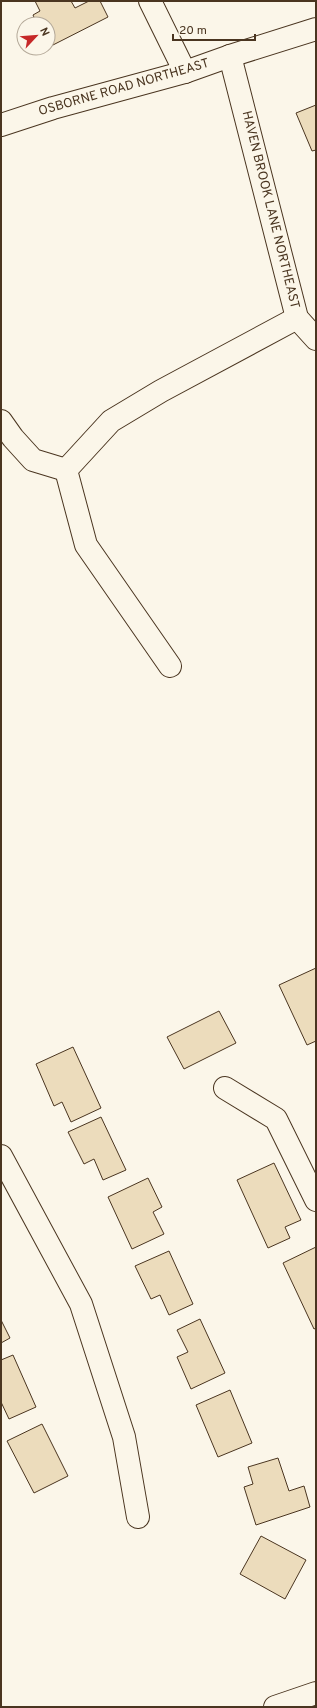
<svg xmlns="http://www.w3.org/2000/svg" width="317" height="1708" viewBox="0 0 317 1708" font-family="Overpass,sans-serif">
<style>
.building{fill:#ecdcbc;stroke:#4a3520}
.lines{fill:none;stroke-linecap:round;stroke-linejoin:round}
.minor-casing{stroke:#4a3520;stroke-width:24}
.minor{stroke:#fbf6e9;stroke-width:22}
.labels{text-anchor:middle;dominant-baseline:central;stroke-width:3;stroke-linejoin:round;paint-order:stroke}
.street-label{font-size:13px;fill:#4a3520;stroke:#fbf6e9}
</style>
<rect width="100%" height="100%" fill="#fbf6e9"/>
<g class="building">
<polygon points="35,1 71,1 75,8 89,1 100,1 108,17 49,47 48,24 37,24 33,15 40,11"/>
<polygon points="316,105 316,150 312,151 296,113"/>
<polygon points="316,968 316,1041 307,1045 279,985"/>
<polygon points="219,1011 236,1043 184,1069 167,1037"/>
<polygon points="73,1047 101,1108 71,1122 62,1102 54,1106 36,1064"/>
<polygon points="101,1117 126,1170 103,1180 94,1159 84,1164 68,1132"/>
<polygon points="274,1163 301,1220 285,1227 290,1238 268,1248 237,1180"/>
<polygon points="148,1178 162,1207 153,1212 164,1234 132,1249 108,1197"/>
<polygon points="316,1247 316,1328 314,1329 283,1263"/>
<polygon points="169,1251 193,1304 169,1315 160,1295 151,1299 135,1266"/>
<polygon points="200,1319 225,1373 191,1389 177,1357 188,1352 177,1330"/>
<polygon points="1,1320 10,1338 1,1343"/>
<polygon points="13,1355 36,1407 9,1419 1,1402 1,1360"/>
<polygon points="230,1390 252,1443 218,1457 196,1405"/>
<polygon points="42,1424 68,1476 34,1493 7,1441"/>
<polygon points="278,1458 289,1491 304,1486 310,1507 256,1525 244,1487 253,1484 248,1467"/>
<polygon points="261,1536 306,1560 285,1599 240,1574"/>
</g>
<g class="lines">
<defs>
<g id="minor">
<polyline points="150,1 185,72"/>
<polyline points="230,56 297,318 316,339"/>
<polyline points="1,125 53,108 185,72 230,56 316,29"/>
<polyline points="1,421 13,438 33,460 66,470"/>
<polyline points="170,666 86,545 66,470 111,421 161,391 297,318"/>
<polyline points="225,1088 276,1119 316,1200"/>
<polyline points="1,1156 81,1304 124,1437 138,1517"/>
<polyline points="275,1707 316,1693"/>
</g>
</defs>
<use href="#minor" class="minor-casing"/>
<use href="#minor" class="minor"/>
</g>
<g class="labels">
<g class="street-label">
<text transform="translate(124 88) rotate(-16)">OSBORNE ROAD NORTHEAST</text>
<text transform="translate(270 210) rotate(76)">HAVEN BROOK LANE NORTHEAST</text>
</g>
</g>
<rect width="317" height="1708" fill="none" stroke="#4a3520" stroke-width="4"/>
<g transform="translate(36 36) rotate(64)"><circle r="19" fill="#fbf6e9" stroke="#b4a999"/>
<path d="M0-3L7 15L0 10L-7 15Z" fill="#c62828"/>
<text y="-6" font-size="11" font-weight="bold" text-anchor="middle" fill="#4a3520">N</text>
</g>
<path d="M173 34v6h82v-6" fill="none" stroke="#4a3520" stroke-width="2"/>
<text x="179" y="34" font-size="12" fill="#4a3520" stroke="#fbf6e9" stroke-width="3" paint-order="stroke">20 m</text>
</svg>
